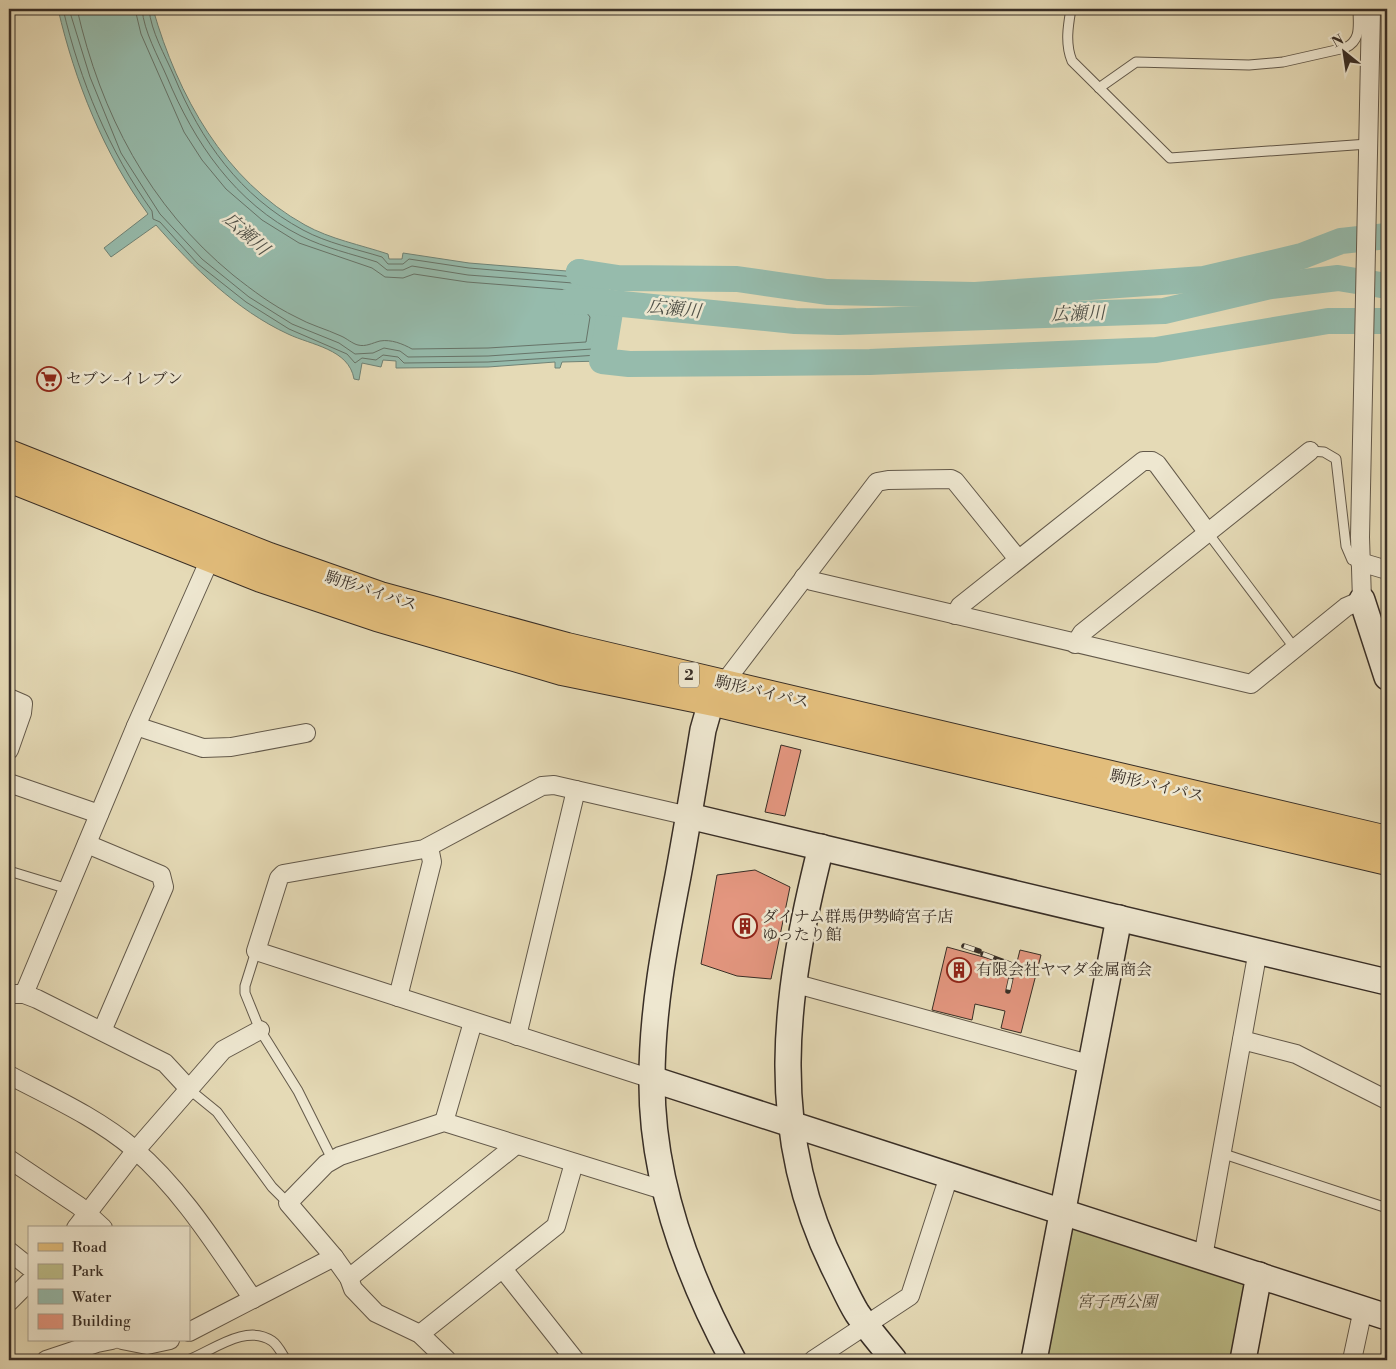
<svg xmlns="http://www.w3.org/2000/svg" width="1396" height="1369" viewBox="0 0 1396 1369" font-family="'Libre Bodoni','Noto Serif JP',serif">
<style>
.green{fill:#bcbd89;stroke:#7a7658}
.water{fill:#96bbac;stroke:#708376}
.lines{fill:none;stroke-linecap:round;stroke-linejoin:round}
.shore{stroke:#677469;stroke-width:1}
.river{stroke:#96bbac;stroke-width:26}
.building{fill:#e3967f;stroke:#382e26}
.lane-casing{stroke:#63594a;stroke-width:11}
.street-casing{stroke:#63594a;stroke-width:20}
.secondary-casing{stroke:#382e26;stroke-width:28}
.primary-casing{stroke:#382e26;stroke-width:30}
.lane{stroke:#eee7d0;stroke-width:9}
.street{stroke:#eee7d0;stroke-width:18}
.secondary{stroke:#eee7d0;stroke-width:25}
.primary{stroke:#e2bd7b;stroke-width:28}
.rail-casing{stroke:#382e26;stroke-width:5.5}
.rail{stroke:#eee7d0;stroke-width:4;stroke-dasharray:11;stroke-linecap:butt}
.labels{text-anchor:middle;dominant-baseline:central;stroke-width:5;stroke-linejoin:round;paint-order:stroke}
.shield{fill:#eee7d0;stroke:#6f6659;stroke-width:1}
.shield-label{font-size:15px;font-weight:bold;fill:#382e26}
.poi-label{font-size:16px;fill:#382e26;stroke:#eee7d0;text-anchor:start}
.street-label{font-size:16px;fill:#382e26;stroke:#eee7d0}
.park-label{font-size:16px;font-style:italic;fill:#524b3a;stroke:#eee7d0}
.water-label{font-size:18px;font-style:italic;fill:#505148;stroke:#eee7d0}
</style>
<rect width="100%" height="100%" fill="#e5dab6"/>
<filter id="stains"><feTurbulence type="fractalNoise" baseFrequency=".004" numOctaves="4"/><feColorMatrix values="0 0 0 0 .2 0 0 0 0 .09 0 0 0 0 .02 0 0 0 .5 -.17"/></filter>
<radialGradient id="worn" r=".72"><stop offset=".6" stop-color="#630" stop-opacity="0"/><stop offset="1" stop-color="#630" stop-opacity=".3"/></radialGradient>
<polygon class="green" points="1076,1226 1243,1280 1248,1287 1234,1360 1046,1360 1070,1229"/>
<path class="water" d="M58 9H153C178 96 224 180 305 225 330 239 361 245 388 254L389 259H402L403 253 469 263 579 272 610 312 602 361 562 362 560 368H555V362L488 367 396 368V361L383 360 381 367 362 363 359 380 354 379C349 349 311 345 288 334 236 310 193 267 156 225L111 257 104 248 148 214C104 154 75 82 58 9Z"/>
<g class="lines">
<g class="shore">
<path d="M63 9C80 81 109 151 152 211L153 219 160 222 198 264 246 302 289 329 347 354 355 363 362 358 376 360 383 355 398 357 404 363 488 362 598 355 605 313 576 277 469 268 409 259 403 264H388L382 257C356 249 327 243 303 230 240 196 201 141 174 76 165 55 151 32 149 9"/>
<path d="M69 9 90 77 121 153 160 214 202 259 249 297 292 324 339 343 355 354 373 353 384 348 400 351 408 357 488 356 592 349 598 315 573 283 468 275 412 266 403 270H387L377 262C352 254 325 248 301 236 235 203 194 142 167 77 158 56 144 32 142 9"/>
<path d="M77 9C101 114 149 206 233 275 252 290 273 306 296 317 310 325 326 329 341 336 346 338 353 344 358 345 366 347 372 343 380 341 391 339 403 344 412 349L488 348 586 342 590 317 569 290 467 282 414 274 403 278 385 277 372 268 299 243 262 220 226 189 202 160 184 132 141 34 135 9"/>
</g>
<g class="river">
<polyline points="579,272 610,312 602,361 629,364 870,362 1156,350 1328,321 1387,321"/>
<polyline points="579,272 618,278 737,279 827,292 975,295 1204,279 1302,256 1341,241 1387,236"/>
<polyline points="567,302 592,301 795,321 839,322 1164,311 1271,286 1338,278 1387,286"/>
</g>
</g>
<g class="building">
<polygon points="781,745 801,750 785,816 765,812"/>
<polygon points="755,870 790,887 771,979 737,976 701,964 717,875"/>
<polygon points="947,947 1016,966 1020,950 1041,955 1021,1033 1001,1028 1005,1011 975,1004 972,1020 932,1010"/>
</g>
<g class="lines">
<defs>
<g id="lane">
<path d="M1071 9C1068 26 1065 44 1072 61L1170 158 1368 144"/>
<path d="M1099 88 1136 62 1249 65 1283 62 1345 48C1362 40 1358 25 1358 9"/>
<polyline points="1310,451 1324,452 1336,459 1346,546 1352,560 1360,562"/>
<polyline points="1208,533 1296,650"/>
<polyline points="9,871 68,889"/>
<polyline points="256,951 245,986 245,993 260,1030 298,1091 332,1159"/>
<polyline points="190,1090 217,1112 272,1187 288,1203"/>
<polyline points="1221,1153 1387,1208"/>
<path d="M188 1360C212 1351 246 1323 272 1341 278 1345 282 1354 286 1360"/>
</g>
<g id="street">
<polyline points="1360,562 1387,570"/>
<polyline points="804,577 812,581 1251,684 1346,607 1362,600 1360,537 1371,9"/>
<polyline points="955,615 960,606 1143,461 1152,461 1157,464 1208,533"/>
<polyline points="1075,644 1082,633 1310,451"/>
<polyline points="724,683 877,482 888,480 951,479 955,481 1018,559"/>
<polyline points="9,698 23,704 22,713 9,750"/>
<polyline points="136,726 203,748 231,747 306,733"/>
<polyline points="9,783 99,814"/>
<polyline points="87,844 161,875 164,887 102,1031"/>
<polyline points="793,983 1092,1065"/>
<polyline points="9,994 24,994 37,999 165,1063 190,1090"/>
<polyline points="24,994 136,726 210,559"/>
<polyline points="398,997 432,862 429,847"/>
<polyline points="517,1036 576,790"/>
<polyline points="1242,1040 1296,1054 1387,1100"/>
<path d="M9 1075C51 1097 98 1118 134 1149 182 1190 217 1247 253 1299"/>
<polyline points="652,1079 256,951 279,878 283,874 424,849 542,786 554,785 689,816"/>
<polyline points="444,1122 473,1022"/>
<polyline points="9,1159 79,1206 103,1228"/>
<polyline points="76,1228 136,1150 223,1050 260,1030"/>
<polyline points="9,1251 29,1267"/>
<polyline points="1203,1257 1258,950"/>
<polyline points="503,1269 575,1360"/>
<polyline points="349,1278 516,1145"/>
<polyline points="9,1302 29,1282"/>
<polyline points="189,1332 334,1257"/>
<polyline points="420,1334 556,1226 574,1163"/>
<polyline points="122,1340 147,1345 170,1340"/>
<polyline points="46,1360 97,1343 112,1340"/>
<polyline points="447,1360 420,1334 376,1313 353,1289 349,1278 334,1257 288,1203 326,1164 340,1156 444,1122 666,1191"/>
<polyline points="813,1360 910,1296 949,1176"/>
<polyline points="1352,1360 1363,1309"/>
</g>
<g id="secondary">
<polyline points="1362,600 1387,677"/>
<path d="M723 686 709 709 703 730C695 779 687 827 678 876 665 943 652 1010 652 1079 651 1177 687 1275 733 1360"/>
<polyline points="689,816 1387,982"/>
<path d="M821 847C784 994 765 1132 836 1272 843 1286 849 1300 857 1313 868 1329 882 1345 894 1360"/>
<polyline points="652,1079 1387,1317"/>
<polyline points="1034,1360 1119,918"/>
<polyline points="1243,1360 1259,1275"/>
</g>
<g id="primary">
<polyline points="9,454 269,557 380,596 567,647 1387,840"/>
<polyline points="9,478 261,578 377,617 562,671 714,702 1387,861"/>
</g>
</defs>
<use href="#lane" class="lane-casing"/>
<use href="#street" class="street-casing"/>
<use href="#secondary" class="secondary-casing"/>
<use href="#primary" class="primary-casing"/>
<use href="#lane" class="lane"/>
<use href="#street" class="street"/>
<use href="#secondary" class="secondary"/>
<use href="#primary" class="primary"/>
<defs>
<g id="rail">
<polyline points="964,946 979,951"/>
<polyline points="983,954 1010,964 1012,973 1008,991"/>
</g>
</defs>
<use href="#rail" class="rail-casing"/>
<use href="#rail" class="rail"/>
</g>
<defs>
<symbol id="supermarket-ring" viewBox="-11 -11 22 22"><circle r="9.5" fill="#eee7d0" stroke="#8f2418" stroke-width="1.5"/><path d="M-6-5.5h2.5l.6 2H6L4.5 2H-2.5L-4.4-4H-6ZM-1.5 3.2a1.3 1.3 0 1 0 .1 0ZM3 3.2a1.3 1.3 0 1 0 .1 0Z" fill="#8f2418"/></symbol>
<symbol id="building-ring" viewBox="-11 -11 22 22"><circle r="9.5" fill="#eee7d0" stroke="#8f2418" stroke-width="1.5"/><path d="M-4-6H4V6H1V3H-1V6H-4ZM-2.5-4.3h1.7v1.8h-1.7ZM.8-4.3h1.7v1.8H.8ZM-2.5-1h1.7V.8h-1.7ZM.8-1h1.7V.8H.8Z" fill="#8f2418"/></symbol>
</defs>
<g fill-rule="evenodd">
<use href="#supermarket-ring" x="35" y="365" width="28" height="28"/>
<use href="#building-ring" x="731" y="912" width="28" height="28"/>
<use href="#building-ring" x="945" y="956" width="28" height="28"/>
</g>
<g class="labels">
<rect class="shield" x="679" y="662.5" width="20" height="25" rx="4"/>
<g class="shield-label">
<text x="689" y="675">2</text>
</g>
<g class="poi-label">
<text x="66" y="379">セブン-イレブン</text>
<text x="762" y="917">ダイナム群馬伊勢崎宮子店<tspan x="762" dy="18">ゆったり館</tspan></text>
<text x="976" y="970">有限会社ヤマダ金属商会</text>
</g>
<g class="street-label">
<text transform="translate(371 591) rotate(18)">駒形バイパス</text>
<text transform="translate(762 692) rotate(13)">駒形バイパス</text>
<text transform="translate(1157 786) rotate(13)">駒形バイパス</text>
</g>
<g class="park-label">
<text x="1117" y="1302">宮子西公園</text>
</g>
<g class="water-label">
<text transform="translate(246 234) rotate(42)">広瀬川</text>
<text transform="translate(674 309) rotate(6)">広瀬川</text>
<text transform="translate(1078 314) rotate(-2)">広瀬川</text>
</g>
</g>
<rect width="1396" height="1369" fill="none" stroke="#e5dab6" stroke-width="30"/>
<rect x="10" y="10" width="1376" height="1349" fill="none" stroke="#382e26" stroke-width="2.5"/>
<rect x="15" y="15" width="1366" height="1339" fill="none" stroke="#382e26"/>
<rect x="28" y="1226" width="162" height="115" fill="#eee7d0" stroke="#a59d8c"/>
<rect x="38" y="1243" width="25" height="8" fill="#e2bd7b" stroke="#a59d8c"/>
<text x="72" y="1252" font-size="15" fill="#382e26">Road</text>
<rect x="38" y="1264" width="25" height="15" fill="#bcbd89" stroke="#a59d8c"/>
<text x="72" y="1276" font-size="15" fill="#382e26">Park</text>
<rect x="38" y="1289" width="25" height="15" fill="#96bbac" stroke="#a59d8c"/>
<text x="72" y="1302" font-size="15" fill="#382e26">Water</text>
<rect x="38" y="1314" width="25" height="15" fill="#e3967f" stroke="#a59d8c"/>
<text x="72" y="1326" font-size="15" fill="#382e26">Building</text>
<g transform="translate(1344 52) rotate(330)" stroke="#eee7d0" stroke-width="4" paint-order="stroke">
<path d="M0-4L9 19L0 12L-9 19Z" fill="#382e26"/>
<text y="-8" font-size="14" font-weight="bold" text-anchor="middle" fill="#382e26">N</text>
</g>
<rect width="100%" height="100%" filter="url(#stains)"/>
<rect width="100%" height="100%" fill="url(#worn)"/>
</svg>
